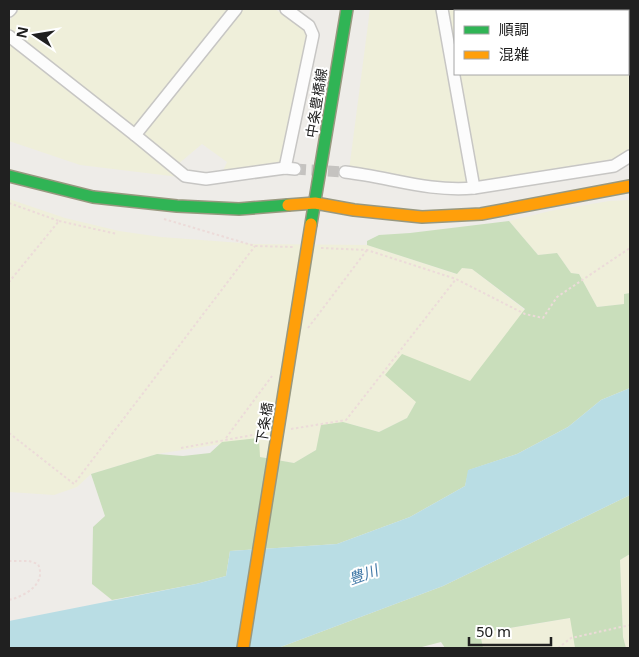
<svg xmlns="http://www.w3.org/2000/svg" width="639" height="657" viewBox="0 0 639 657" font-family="'Noto Sans','Noto Sans JP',sans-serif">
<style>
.farmland{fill:#efefda;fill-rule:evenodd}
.forest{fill:#c9debb}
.water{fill:#b9dde4}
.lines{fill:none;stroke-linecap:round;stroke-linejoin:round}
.street-tunnel{stroke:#c5c3c0;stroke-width:11;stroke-dasharray:11 5.5;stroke-linecap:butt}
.street-casing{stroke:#c7c6c4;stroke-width:14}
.fast-casing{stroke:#98987f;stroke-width:14}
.slow-casing{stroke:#98987f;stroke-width:14}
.path{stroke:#ecdbd9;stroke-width:2;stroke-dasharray:2.5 2.5;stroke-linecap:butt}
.street{stroke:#fcfcfc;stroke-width:11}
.fast{stroke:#30b455;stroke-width:11}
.slow{stroke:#ff9f0a;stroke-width:11}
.slow-bridge-casing{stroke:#98987f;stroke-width:14;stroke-linecap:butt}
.slow-bridge{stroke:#ff9f0a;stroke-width:11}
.labels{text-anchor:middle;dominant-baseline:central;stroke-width:4;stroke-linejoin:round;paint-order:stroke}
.street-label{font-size:14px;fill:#202020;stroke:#fff}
.water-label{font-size:15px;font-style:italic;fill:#3f77a6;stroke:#fff}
</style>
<rect width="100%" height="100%" fill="#eeece8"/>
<g class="farmland">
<polygon points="19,9 231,9 135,130 9,29 9,21"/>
<polygon points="240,9 275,9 308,33 282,167 222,173 227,162 202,144 177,165 141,136"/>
<path d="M370 9H630V151L619 158 484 180 465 185 419 184 349 170ZM455 11H628V74H455Z"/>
<polygon points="9,43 179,177 80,165 9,141"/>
<polygon points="9,199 65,218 119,231 161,237 255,244 367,245 456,274 462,268 472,269 525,310 470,382 416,402 407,418 379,432 343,422 316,450 294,463 259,457 259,438 157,454 91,474 77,487 54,495 9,492"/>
<polygon points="630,200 630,293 624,294 625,304 597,307 579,274 571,273 557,253 538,255 509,221 550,211 609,201"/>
<polygon points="630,554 630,648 626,648 623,637 620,560"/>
<polygon points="571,618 575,648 483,648 480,633"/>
</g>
<g class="forest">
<polygon points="509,221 538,255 557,253 571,273 579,274 597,307 624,304 624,294 630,293 630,388 601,400 568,427 517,454 469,470 465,486 410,517 337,544 230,551 226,576 196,584 112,600 92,584 93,527 105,516 91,474 157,454 183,456 210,453 222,442 259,438 260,457 294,463 316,450 321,425 343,422 379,432 407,418 416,402 385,375 402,354 470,381 525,309 472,269 462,268 457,274 367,245 367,241 379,235 410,233"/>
<polygon points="630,495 630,554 620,560 623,637 626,648 575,648 570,618 480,633 483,648 445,648 441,642 418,648 278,648 443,586"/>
</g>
<polygon class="water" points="630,388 630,495 443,586 278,648 9,648 9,621 196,584 226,576 230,551 337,544 410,517 465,486 468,470 517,454 568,427 601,400"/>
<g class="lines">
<polyline class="street-tunnel" points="295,169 345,172"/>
<defs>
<g id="street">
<polyline points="442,9 474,188 614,166 630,156"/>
<polyline points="9,11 11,9"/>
<polyline points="9,36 135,135 185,176 206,179 285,168 295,169"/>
<polyline points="135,135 236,9"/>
<polyline points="285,168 313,35 309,26 286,9"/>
<path d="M345 172C390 177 427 192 474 188"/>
</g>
<g id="fast">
<polyline points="9,176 93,197 177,206 239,209 288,205"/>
<polyline points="311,224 347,9"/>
</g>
<polyline id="slow" points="288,205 315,203 354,210 422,217 481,214 630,186"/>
</defs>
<use href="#street" class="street-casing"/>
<use href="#fast" class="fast-casing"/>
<use href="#slow" class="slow-casing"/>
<g class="path">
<polyline points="9,203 59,221 9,282"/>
<polyline points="164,219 255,246 293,247"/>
<polyline points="59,221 117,234"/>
<polyline points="321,248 367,250 456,279 525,314 543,318 557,297 630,248"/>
<polyline points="308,328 367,250"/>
<polyline points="291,429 346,420 456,279"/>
<polyline points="9,433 74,484 255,246"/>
<polyline points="226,438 272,376"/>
<polyline points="181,448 264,433"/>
<path d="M9 561H29L38 564C47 584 25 596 9 600"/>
<polyline points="558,648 571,638 630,625"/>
</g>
<use href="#street" class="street"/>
<use href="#fast" class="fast"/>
<use href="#slow" class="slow"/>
<defs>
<polyline id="slow-bridge" points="243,648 311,224"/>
</defs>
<use href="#slow-bridge" class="slow-bridge-casing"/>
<use href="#slow-bridge" class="slow-bridge"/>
</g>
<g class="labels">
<g class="street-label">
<text transform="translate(316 103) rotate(-81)">中条豊橋線</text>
<text transform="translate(264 423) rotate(-81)">下条橋</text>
</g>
<g class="water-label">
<text transform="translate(363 574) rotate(-20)">豊川</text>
</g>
</g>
<rect width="639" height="657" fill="none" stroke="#202020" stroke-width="20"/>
<rect x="454" y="10" width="175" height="65" fill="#ffffff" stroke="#a6a6a6"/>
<rect x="464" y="26" width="25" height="8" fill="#30b455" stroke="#a6a6a6"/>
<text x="499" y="35" font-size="15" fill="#202020">順調</text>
<rect x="464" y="51" width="25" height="8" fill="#ff9f0a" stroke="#a6a6a6"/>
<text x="499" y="60" font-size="15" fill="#202020">混雑</text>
<g transform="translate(35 35) rotate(282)" stroke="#ffffff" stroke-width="4" paint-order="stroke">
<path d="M0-4L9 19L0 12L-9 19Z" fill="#202020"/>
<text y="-8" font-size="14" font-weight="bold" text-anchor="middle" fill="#202020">N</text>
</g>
<path d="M469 637v8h82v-8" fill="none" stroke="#202020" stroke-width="2.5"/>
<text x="476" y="637" font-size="15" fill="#202020" stroke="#ffffff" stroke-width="4" paint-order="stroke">50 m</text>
</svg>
